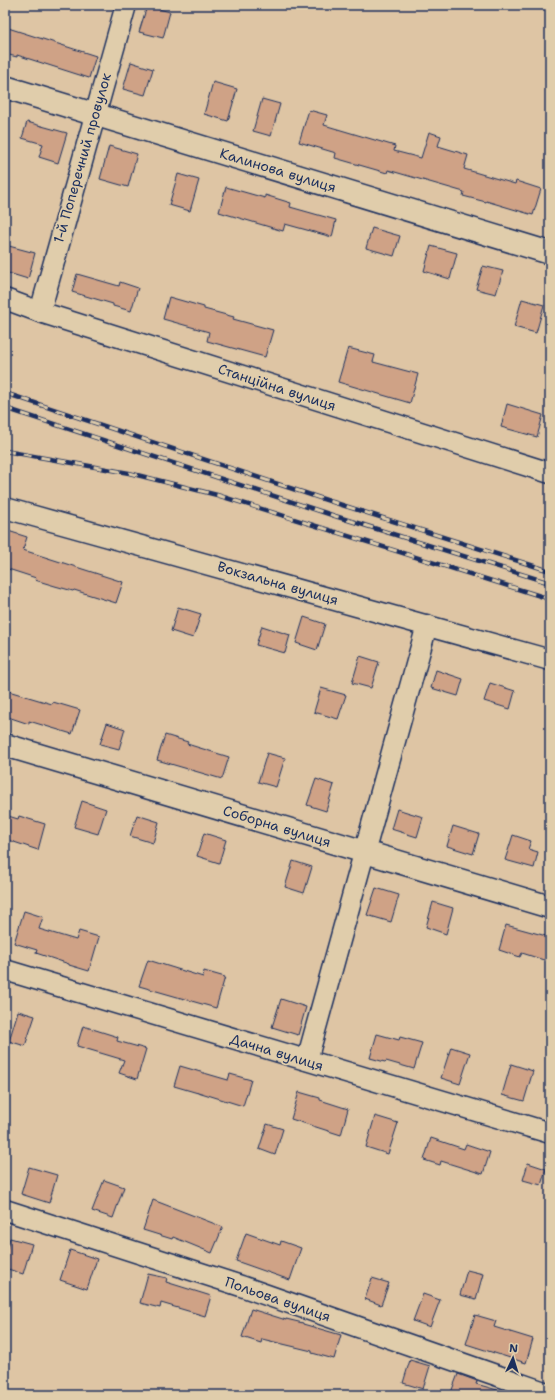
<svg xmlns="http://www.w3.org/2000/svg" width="555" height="1400" viewBox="0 0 555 1400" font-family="'Shantell Sans',sans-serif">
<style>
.building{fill:#cfa286;stroke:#1b2f5e}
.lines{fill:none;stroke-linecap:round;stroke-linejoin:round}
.minor-casing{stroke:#1b2f5e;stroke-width:23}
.tertiary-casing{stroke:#1b2f5e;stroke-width:25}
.minor{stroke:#e0cdab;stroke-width:20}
.tertiary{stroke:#e0cdab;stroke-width:22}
.rail-casing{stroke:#1b2f5e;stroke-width:4.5}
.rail{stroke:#e0cdab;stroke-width:3;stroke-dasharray:9;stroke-linecap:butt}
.labels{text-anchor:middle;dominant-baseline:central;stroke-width:3.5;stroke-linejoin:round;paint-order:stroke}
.street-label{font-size:14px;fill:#1b2f5e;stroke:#e0cdab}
</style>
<rect width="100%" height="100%" fill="#dec5a4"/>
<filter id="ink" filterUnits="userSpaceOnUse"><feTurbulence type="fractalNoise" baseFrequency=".025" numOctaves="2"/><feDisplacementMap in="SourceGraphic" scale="8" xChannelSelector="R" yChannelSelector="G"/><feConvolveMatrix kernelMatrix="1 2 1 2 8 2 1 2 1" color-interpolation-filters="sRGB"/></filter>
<g filter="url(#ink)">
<g class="building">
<polygon points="147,6 170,12 163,38 139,32"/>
<polygon points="5,27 96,56 89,78 17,55 17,57 5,54"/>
<polygon points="131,62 153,69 145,95 123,89"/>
<polygon points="213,82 237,89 228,121 204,114"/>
<polygon points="262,99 280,104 271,136 253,131"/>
<polygon points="309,110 327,115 324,125 395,146 394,151 421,158 429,132 441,136 438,146 468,155 464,169 515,184 516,181 541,189 533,215 486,201 486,202 463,196 464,192 388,170 387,173 335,158 336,153 299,142"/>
<polygon points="27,122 67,133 58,163 39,157 43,144 22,138"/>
<polygon points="109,146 137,154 128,187 100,179"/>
<polygon points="178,174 199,180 190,211 169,205"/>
<polygon points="226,187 265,198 265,195 291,203 290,207 336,220 332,237 285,224 283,231 219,212"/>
<polygon points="372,228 400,236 394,256 366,248"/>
<polygon points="5,245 35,253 28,279 5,272"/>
<polygon points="431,246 457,253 450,279 424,271"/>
<polygon points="483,266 503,271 496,294 476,289"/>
<polygon points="77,274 119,286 120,282 138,288 131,311 113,306 113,304 72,292"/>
<polygon points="169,297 204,307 204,309 234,317 233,319 273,330 265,357 207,341 209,332 163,319"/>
<polygon points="522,299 544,305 536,333 514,327"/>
<polygon points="348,348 375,355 373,362 418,374 410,403 338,382"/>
<polygon points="507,404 543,415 537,437 501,427"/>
<polygon points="5,530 27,537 23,550 123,582 116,603 74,590 73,591 55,586 35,580 36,578 5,568"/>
<polygon points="178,607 201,614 193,638 171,631"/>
<polygon points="304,617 325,624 317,650 296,643"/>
<polygon points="262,626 290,635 285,653 256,645"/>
<polygon points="360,656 379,662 371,688 352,683"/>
<polygon points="436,670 463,679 458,696 431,688"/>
<polygon points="490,683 515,691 510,709 484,701"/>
<polygon points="321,688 346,695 338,719 314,712"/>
<polygon points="5,690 52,704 53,702 80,710 72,734 29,721 29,724 5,716"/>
<polygon points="107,723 125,729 119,749 100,744"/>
<polygon points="165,735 188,742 187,744 229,757 222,779 157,760"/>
<polygon points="267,753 285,758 276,787 258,782"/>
<polygon points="316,779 334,785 326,811 307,805"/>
<polygon points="82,801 106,809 98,834 74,827"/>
<polygon points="397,809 423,817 417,837 391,829"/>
<polygon points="5,815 18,819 19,816 45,824 38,850 5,839"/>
<polygon points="137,815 159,822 153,843 130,836"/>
<polygon points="453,826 479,834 473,854 447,846"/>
<polygon points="204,833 226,840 219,863 197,856"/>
<polygon points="513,835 531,841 528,849 538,852 534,868 505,860"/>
<polygon points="293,861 312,867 304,893 285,887"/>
<polygon points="376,888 399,895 391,922 367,915"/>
<polygon points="433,902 453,908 446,934 426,927"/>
<polygon points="24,911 43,917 39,929 76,940 79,931 99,937 89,971 69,965 69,964 36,953 37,950 14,943"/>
<polygon points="506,925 550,937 550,962 522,953 520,957 499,950"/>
<polygon points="148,960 203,977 204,971 225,977 216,1008 139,986"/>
<polygon points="281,999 306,1007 298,1035 272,1027"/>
<polygon points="18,1011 35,1016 25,1046 9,1041"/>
<polygon points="83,1026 118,1037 117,1041 146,1049 137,1079 119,1073 124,1060 77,1046"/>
<polygon points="377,1034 399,1040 400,1037 422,1043 414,1069 386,1061 385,1062 370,1058"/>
<polygon points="451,1047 470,1053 460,1084 441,1078"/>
<polygon points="511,1064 533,1071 524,1101 502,1095"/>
<polygon points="180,1066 228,1080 230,1074 251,1080 243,1106 198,1092 198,1093 174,1086"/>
<polygon points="299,1092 320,1098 320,1100 348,1109 341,1135 291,1119"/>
<polygon points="375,1116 398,1123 388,1154 366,1147"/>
<polygon points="267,1124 283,1129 275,1155 259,1149"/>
<polygon points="431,1138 464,1149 466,1144 490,1152 483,1174 441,1161 440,1165 424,1160"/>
<polygon points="528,1163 546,1169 541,1185 523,1180"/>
<polygon points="29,1167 57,1175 49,1203 21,1194"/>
<polygon points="104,1180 124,1187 113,1218 92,1211"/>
<polygon points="153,1200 223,1227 212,1253 173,1237 172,1239 143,1230"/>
<polygon points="246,1233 280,1245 281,1241 301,1248 290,1280 236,1261"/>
<polygon points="10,1238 32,1244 23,1274 5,1268 5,1255"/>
<polygon points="70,1250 97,1259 87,1289 60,1280"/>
<polygon points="467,1270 483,1274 476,1299 460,1295"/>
<polygon points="148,1274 167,1278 166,1282 211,1296 205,1316 161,1303 160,1308 140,1303"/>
<polygon points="372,1278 389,1283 381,1305 365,1299"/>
<polygon points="423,1294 440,1300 430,1327 413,1321"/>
<polygon points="251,1309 286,1320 286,1319 303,1323 303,1324 341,1335 334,1359 312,1353 312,1351 262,1339 261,1343 242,1337"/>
<polygon points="475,1315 496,1321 494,1327 533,1339 526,1363 466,1344"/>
<polygon points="410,1360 430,1366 423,1389 403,1383"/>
<polygon points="458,1374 477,1381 476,1384 501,1391 501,1395 450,1395"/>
</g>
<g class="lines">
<defs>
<g id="minor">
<polyline points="5,299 40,312 550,473"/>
<polyline points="40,312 126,5"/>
<polyline points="5,508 550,660"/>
<polyline points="5,970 550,1133"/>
<polyline points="307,1060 427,625"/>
<polyline points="5,1210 241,1286 550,1394"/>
</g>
<g id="tertiary">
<polyline points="5,87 550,253"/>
<polyline points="5,745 550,907"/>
</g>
</defs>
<use href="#minor" class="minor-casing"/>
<use href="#tertiary" class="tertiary-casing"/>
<use href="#minor" class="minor"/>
<use href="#tertiary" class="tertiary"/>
<defs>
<g id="rail">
<polyline points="5,393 320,498 550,571"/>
<polyline points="5,408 335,516 550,583"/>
<polyline points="5,451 129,473 217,495 550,599"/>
</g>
</defs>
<use href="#rail" class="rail-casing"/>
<use href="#rail" class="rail"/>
</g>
</g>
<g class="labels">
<g class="street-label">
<text transform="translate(82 158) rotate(-74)">1-й Поперечний провулок</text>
<text transform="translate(278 170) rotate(17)">Калинова вулиця</text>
<text transform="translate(277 387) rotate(18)">Станційна вулиця</text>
<text transform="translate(278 583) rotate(16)">Вокзальна вулиця</text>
<text transform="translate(277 826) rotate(17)">Соборна вулиця</text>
<text transform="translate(277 1052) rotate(17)">Дачна вулиця</text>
<text transform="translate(278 1299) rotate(19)">Польова вулиця</text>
</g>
</g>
<rect width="555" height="1400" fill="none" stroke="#e0cdab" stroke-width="20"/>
<rect x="10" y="10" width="535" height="1380" fill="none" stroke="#1b2f5e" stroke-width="1.5" filter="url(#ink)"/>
<g transform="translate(513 1358) rotate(4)" stroke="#e0cdab" stroke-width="3" paint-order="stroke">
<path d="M0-3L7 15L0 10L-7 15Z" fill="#1b2f5e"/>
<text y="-6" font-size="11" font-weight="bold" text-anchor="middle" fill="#1b2f5e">N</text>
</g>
</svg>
